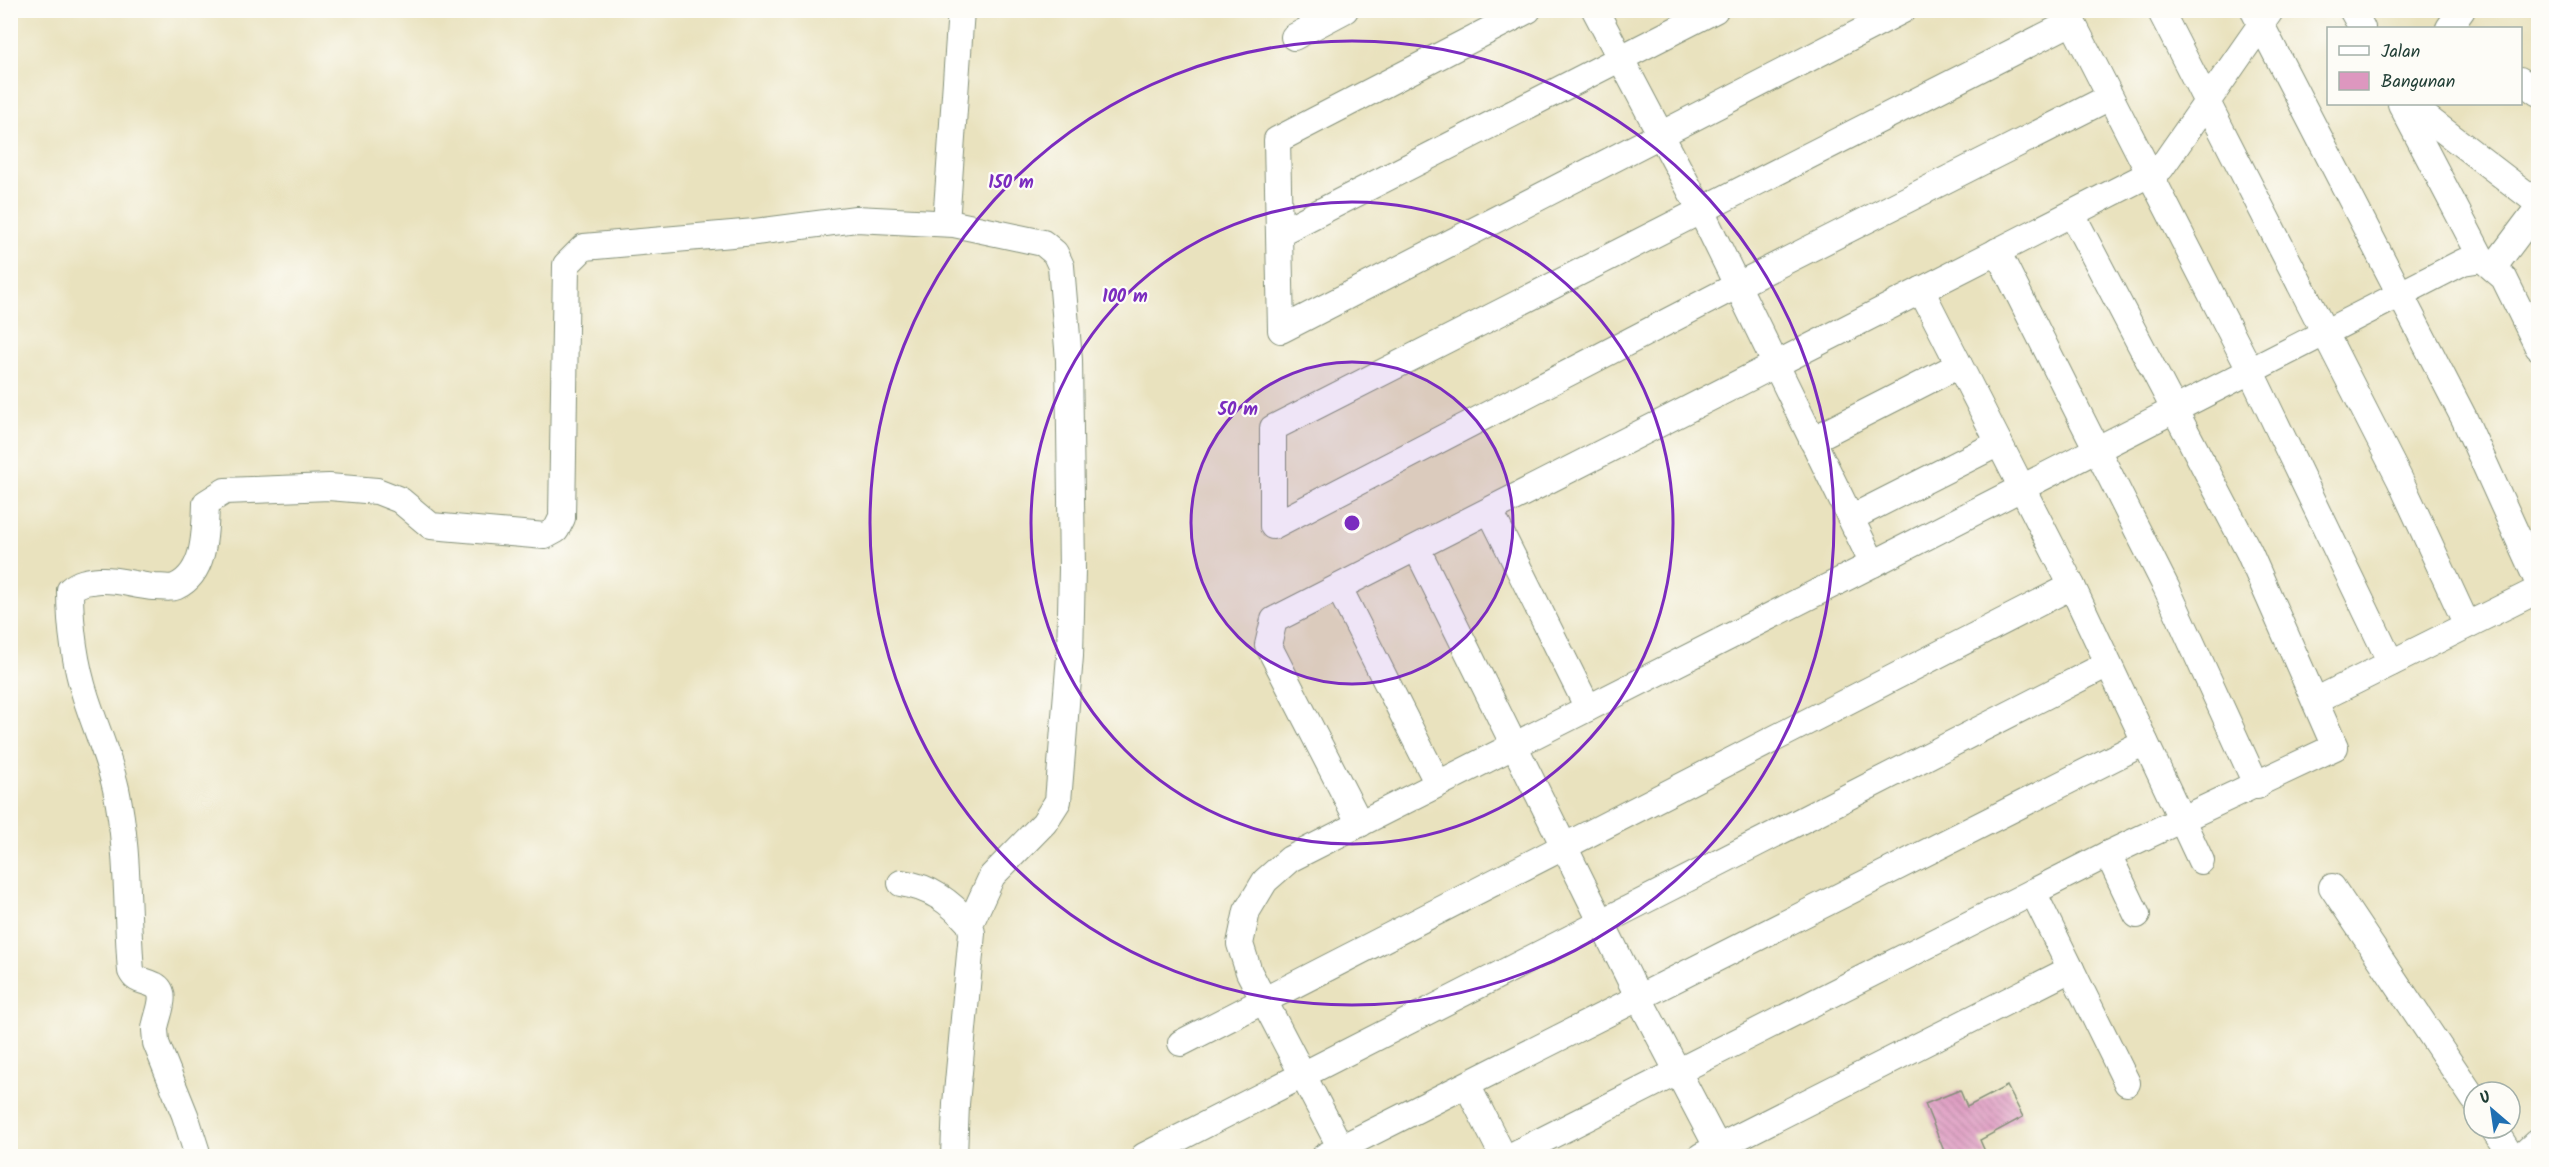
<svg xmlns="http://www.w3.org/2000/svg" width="2549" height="1167" viewBox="0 0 2549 1167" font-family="Kalam,sans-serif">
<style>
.building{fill:url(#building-back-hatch)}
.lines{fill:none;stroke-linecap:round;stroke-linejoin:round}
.minor-casing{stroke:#849079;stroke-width:28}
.tertiary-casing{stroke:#849079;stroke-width:34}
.minor{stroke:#fff;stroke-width:26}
.tertiary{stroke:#fff;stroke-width:32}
.ring{fill:none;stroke:#7b2cbf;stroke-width:3}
.centre{fill:#7b2cbf;stroke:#fdfcf7;stroke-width:3}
.ring-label{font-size:18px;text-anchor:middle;font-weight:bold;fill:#7b2cbf;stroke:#fdfcf7;stroke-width:4.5;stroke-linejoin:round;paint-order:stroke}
</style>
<defs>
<pattern id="building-back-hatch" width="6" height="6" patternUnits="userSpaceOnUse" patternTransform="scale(1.5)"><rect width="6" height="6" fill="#dd97bf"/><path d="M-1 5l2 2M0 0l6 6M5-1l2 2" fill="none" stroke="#b37c9c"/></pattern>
</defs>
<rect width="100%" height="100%" fill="#fdfcf7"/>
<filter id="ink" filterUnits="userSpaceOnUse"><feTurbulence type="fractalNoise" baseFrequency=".0167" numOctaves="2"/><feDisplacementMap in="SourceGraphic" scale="12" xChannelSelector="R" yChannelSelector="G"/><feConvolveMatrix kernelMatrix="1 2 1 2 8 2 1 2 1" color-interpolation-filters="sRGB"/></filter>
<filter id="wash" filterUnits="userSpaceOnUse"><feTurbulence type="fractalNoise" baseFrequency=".008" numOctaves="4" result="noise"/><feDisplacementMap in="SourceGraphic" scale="24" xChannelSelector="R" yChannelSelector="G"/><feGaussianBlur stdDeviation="1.35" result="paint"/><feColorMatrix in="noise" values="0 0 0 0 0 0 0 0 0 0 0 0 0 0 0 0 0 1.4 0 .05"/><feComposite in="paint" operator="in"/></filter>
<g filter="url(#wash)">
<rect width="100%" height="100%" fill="#e9e2be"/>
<g id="blocks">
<polygon class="building" points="2007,1086 2023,1117 1980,1140 1987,1156 1946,1156 1925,1104 1960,1090 1967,1107"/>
</g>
</g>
<g filter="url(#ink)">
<use href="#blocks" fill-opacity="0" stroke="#849079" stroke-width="1.5"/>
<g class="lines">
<defs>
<g id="minor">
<polyline points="1528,10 1277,140 1281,330 1903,10"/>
<polyline points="1595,10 1700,209 1873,564 2463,262 2482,259 2504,278 2538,347"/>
<polyline points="2066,10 2250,370 2391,663"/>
<polyline points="2160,10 2400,480 2467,625"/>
<polyline points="2352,10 2362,28"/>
<polyline points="2255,13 2464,418 2538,582"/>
<polyline points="2072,22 1273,428 1273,526 1736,286 2110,97"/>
<polyline points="2449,28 2462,10"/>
<polyline points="1294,37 1345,10"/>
<polyline points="2520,80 2538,93"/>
<polyline points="2401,104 2482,259"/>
<polyline points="2409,104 2538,203"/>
<polyline points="946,223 961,10"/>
<polyline points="1279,233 1715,10"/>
<polyline points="1997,251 2166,587 2257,786"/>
<polyline points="2493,268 2538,208"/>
<polyline points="1921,290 2072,586 2201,861"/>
<polyline points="1812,440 1959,365"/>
<polyline points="1490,511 1588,708"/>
<polyline points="1851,518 1999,443"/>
<polyline points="1417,549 1639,998 1722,1156"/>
<polyline points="1339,588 1438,784"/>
<polyline points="2315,701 2538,590"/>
<polyline points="1360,824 1268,645 1274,620 2161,168 2271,10"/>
<polyline points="2108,854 2137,915"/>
<path d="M901 883C931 887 950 902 970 924"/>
<polyline points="2332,887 2474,1099"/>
<polyline points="2033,892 2127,1083"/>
<polyline points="1181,1043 2072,586"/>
<polyline points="1467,1085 1503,1156"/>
<polyline points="2493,1128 2511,1156"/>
<path d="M198 1156 185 1115 156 1043C156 1038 155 1033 155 1029 156 1016 170 993 154 985 145 980 136 982 131 971 126 910 129 849 116 789 109 758 96 729 86 698 75 664 70 626 70 590 79 582 88 581 100 580 121 579 135 586 155 587 161 587 172 589 177 586 206 572 205 531 206 503L225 491 329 487 377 491 400 500 431 526 545 536 556 530 562 518 566 265 584 247 755 232 856 219 954 224 1043 243 1055 253 1061 266 1069 360 1072 569 1070 656 1058 801 1044 823 992 876 970 924 972 933 956 1104 954 1156"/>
<polyline points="1144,1156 2108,664"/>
<polyline points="1325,1156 2145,742"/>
<polyline points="1345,1156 1249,972 1240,944 1247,911 1265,881 1290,859 1873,564"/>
<polyline points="1511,1156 2108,854 2335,747 2249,552 2072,214"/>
<polyline points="1701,1156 2071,969"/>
</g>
<polyline id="tertiary" points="2526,1156 2538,1145"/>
</defs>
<use href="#minor" class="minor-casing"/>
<use href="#tertiary" class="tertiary-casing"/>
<use href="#minor" class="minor"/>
<use href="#tertiary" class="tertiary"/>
</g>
</g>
<circle cx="1352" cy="523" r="161" fill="#7b2cbf" fill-opacity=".12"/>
<g class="ring">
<circle cx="1352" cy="523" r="161"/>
<circle cx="1352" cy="523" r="321"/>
<circle cx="1352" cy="523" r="482"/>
</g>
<circle cx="1352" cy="523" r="9" class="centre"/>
<g class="ring-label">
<text x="1011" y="188">150 m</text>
<text x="1125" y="302">100 m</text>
<text x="1238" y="415">50 m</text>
</g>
<rect width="2549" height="1167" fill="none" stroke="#fdfcf7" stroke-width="36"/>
<rect x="2327" y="27" width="195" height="78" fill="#fdfcf7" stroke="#a4b0a9" stroke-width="1.5"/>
<rect x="2339" y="46" width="30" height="9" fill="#ffffff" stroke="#a4b0a9" stroke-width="1.5"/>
<text x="2381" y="57" font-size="18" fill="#1f3d34">Jalan</text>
<rect x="2339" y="72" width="30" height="18" fill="#dd97bf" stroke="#a4b0a9" stroke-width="1.5"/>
<text x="2381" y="87" font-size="18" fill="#1f3d34">Bangunan</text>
<g transform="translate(2492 1110) rotate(331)"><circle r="28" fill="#fdfcf7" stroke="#a4b0a9" stroke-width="1.5"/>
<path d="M0-4.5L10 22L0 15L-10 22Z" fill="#1f6fb2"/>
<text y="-9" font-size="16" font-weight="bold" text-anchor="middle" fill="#1f3d34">U</text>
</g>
</svg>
